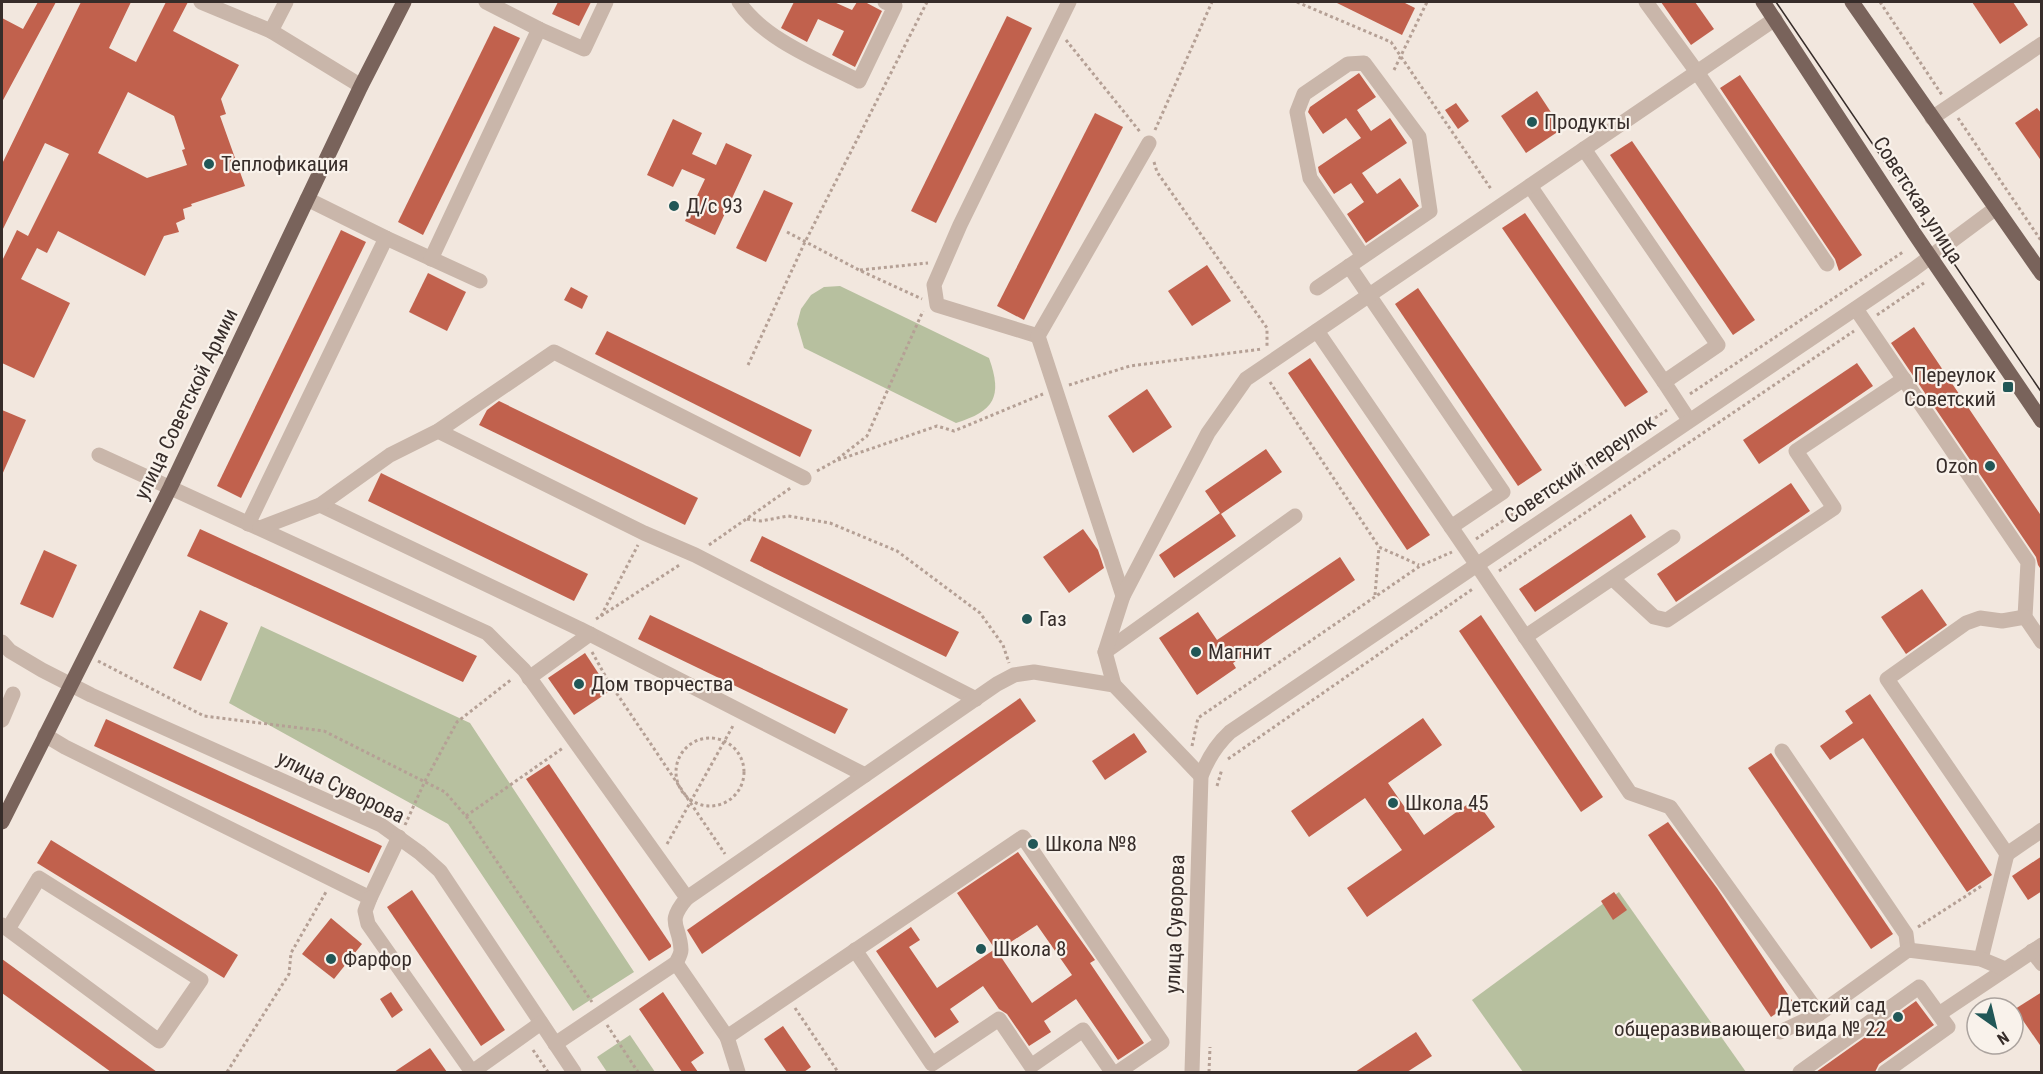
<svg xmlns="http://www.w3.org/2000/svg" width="2043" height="1074" viewBox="0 0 2043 1074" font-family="'Roboto Condensed',sans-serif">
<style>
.green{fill:#b7c09f}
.building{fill:#c1614d;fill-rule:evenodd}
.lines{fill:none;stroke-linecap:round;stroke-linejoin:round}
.path{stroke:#b5a095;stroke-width:3;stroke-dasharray:3 3;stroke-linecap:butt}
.minor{stroke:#c9b6aa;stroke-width:15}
.major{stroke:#79635b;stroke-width:15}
.tram{stroke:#372d2a;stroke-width:1.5}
.poi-dot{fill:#215757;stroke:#f9f2eb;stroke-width:2}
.labels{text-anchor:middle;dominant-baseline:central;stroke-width:4.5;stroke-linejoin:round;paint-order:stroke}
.poi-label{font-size:21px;fill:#372d2a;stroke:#f9f2eb;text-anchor:start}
.street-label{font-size:21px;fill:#372d2a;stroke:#f9f2eb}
</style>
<rect width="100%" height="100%" fill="#f2e7de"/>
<g class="green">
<path d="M840 286 989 358C1003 397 994 411 956 423L804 348 797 324 801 309 811 295 824 287Z"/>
<polygon points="261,626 470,723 634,972 573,1011 448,824 229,703"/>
<polygon points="1619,892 1746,1072 1523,1072 1472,1000"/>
<polygon points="630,1035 655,1072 607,1072 597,1057"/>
</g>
<g class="building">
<polygon points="38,2 56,2 2,102 2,18 23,29"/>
<path d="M81 2H131L109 48 136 62 166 2H188L173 31 239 65 221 99 226 114 220 116 245 186 191 204 192 206 183 209 185 219 176 223 179 232 164 236 145 276 58 231 47 253 37 248 21 279 70 303 34 378 2 363V261L17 230 28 236 69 154 45 143 2 231V164ZM128 92 174 116 185 149 182 150 187 165 147 178 98 153Z"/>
<polygon points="558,2 591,2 579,26 552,14"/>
<polygon points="794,2 834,2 852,10 857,2 865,2 882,11 855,67 832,55 844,31 818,19 807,42 781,28"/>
<polygon points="1335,2 1403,2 1415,8 1402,35"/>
<polygon points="1661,2 1695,2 1714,29 1691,45"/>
<polygon points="1972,2 2013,2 2028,25 2000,44"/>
<polygon points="1007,16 1032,28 936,223 911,211"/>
<polygon points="494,26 520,38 423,235 398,222"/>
<polygon points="1359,73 1376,97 1357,110 1371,131 1390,118 1407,143 1362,173 1377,194 1400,178 1419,206 1366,243 1347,214 1364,202 1351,183 1334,194 1319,172 1318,167 1361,138 1346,118 1323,134 1308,112 1310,107"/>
<polygon points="1740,75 1862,255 1839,271 1835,259 1720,88"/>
<polygon points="1537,91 1562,129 1526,153 1501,116"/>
<polygon points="1456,103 1469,121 1458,129 1445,110"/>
<polygon points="2037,108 2042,114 2042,162 2015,123"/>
<polygon points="1095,113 1123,127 1024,320 997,306"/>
<polygon points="673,119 702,133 692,154 716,165 726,143 752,155 715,235 685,221 705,179 682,169 673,187 647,175"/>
<polygon points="1632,141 1755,320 1733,335 1610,155"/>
<polygon points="764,190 793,203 766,262 736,248"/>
<polygon points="1525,213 1648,392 1625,407 1502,228"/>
<polygon points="341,230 366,242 241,498 217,486"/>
<polygon points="1207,265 1231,301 1192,326 1168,291"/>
<polygon points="428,273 466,292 447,331 409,312"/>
<polygon points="571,287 588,296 582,309 564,300"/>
<polygon points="1418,288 1542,470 1518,486 1395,304"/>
<polygon points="1914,327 2042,517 2042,571 2038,565 2036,557 1891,343"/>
<polygon points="607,331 812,430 800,457 595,354"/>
<polygon points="1310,358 1430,535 1407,550 1288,373"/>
<polygon points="1857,363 1873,386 1759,464 1743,440"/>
<polygon points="1147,389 1172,427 1133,453 1108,416"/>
<polygon points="499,401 698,498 685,525 479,425 487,410"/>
<polygon points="2,410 26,420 2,475"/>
<polygon points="1266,449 1282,472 1221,514 1236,536 1174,578 1159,555 1220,513 1205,491"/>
<polygon points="381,473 588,574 574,601 368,501"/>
<polygon points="1791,483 1810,511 1676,602 1657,574"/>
<polygon points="1631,514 1646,537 1535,612 1519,589"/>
<polygon points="200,529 477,656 463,682 187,556"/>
<polygon points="1083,529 1098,550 1104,568 1069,593 1043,557"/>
<polygon points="762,536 959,632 946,657 750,561"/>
<polygon points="44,550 77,565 53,618 20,604"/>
<polygon points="1340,557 1355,580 1233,663 1236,668 1197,695 1159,638 1198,612 1217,640"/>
<polygon points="1922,589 1947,625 1906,654 1881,617"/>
<polygon points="200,610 228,623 201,681 173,668"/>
<polygon points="650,615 848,709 835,734 638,639"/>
<polygon points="1481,615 1603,797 1581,812 1459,631"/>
<polygon points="585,653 610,691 574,715 548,678"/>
<polygon points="1870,694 1992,875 1967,892 1863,738 1830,760 1820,746 1853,723 1845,711"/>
<polygon points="1020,698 1036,721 702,954 687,930"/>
<polygon points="1423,718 1442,745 1388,783 1424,835 1475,799 1495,827 1367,917 1347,888 1402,850 1365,798 1309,837 1291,811"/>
<polygon points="106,719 382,846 369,873 94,746"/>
<polygon points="1134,733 1147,752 1105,780 1092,761"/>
<polygon points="1771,753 1893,934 1871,949 1748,768"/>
<polygon points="549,764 671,945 671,947 649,961 526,779"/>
<polygon points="1668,822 1717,888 1793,1002 1771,1017 1648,835"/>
<polygon points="51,840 238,955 224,978 37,863"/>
<path d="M1018 852 1095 960 1090 963 1144 1043 1118 1060 1076 999 1044 1021 1051 1032 1029 1046 1007 1014 999 1009 983 986 950 1009 959 1022 935 1038 876 951 911 927 920 940 909 947 937 988 995 949 957 893ZM1037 925 1072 975 1032 1003 997 951Z"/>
<polygon points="2042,856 2042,891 2028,900 2012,876"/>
<polygon points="412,890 505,1030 481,1046 387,907"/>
<polygon points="1614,892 1627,910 1613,920 1601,901"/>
<polygon points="331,918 362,944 334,979 302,954"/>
<polygon points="2,959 157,1072 111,1072 2,993"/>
<polygon points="391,992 403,1010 392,1018 380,999"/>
<polygon points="663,992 704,1053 691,1062 698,1072 682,1072 639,1009"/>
<polygon points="2042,992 2042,1048 2015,1009"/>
<polygon points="1916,1001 1934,1025 1879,1064 1875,1072 1816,1072"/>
<polygon points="783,1026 811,1067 804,1072 787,1072 764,1039"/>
<polygon points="1416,1032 1432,1056 1407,1072 1355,1072"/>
<polygon points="430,1048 447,1072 394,1072"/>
</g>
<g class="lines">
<g class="path">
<polyline points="1297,2 1391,42 1491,189"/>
<polyline points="1880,2 1942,95"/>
<polyline points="1066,40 1141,133"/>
<polyline points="1394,70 1427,2"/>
<polyline points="1958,118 2042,242"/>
<polyline points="1155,130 1212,2"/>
<polyline points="1154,162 1157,172 1267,328 1267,346"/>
<polyline points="787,232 859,270 922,299"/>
<polyline points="860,270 928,263"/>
<polyline points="1877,315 1924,283"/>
<polyline points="748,365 805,242 927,2"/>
<polyline points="1270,382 1379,547 1419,565"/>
<polyline points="1069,385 1130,366 1262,349"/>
<polyline points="1690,394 1903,252"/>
<polyline points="838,460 937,426 954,431 1043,394"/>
<polyline points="817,471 835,461 867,436 923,311"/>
<polyline points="747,519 761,521 788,516 830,523 897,551 980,613 1003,645 1009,663"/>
<polyline points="1476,539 1667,410"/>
<polyline points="709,545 792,487"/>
<polyline points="1499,571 1854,331"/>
<polyline points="1375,595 1379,547"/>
<polyline points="601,616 681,564"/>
<polyline points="596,619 601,616 638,545"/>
<polyline points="592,652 607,679 725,854"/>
<polyline points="98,661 204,716 324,731 445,792 466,816 592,1002"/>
<circle cx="710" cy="772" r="34"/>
<polyline points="1192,746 1198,718 1420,566 1452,552"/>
<polyline points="1228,759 1474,588"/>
<polyline points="1217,786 1222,769"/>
<polyline points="466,816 563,748"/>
<polyline points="405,825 425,781 457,722 512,679"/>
<polyline points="667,844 734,724"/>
<polyline points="1918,927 1983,885"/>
<polyline points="795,1008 838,1072"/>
<polyline points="607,1025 638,1072"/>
<polyline points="533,1050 548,1072"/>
<polyline points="227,1072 289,974 291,953 326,892"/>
<polyline points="1209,1072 1210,1047"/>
</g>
<g class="minor">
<polyline points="201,2 271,31 361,86"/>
<path d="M739 2C763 39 820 61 859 81L895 6 885 2"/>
<polyline points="1069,2 960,225 934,285 937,305 1038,336 1149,143"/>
<polyline points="1646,2 1697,72 1827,264"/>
<polyline points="539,29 584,49 606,2"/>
<polyline points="271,31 286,2"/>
<polyline points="1932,118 2042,44"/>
<polyline points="1584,149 1718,345 1664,382 1689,420"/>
<polyline points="1530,186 1664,382"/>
<polyline points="386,238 480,281"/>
<polyline points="431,259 539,29 486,2"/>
<polyline points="1349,266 1503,492 1451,527"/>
<polyline points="1317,288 1430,211 1419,137 1364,63 1348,64 1304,94 1297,112 1310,178 1363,256"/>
<polyline points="1856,309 2028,562 2025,617 2042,642"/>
<polyline points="1317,331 1477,565 1630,793 1670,807 1819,1014"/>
<polyline points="1038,336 1123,596"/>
<polyline points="438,431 644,533 695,555 976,699"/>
<path d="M99 455 487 633 524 670 687 898C665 924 680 924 681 950 681 954 678 959 676 963L555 1044"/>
<polyline points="320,505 580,629 865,775"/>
<polyline points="248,524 386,238 307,199"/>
<polyline points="260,528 320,505 390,455 438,431 554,352 804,478"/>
<polyline points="1613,579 1654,617 1667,620 1834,508 1796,451 1904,379"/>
<polyline points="2025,617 2002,621 1980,618 1966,623 1887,679 2007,854 2042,830"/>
<polyline points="1525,637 1673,537"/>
<polyline points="2,642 10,651 42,670 91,695 381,825 420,853 440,871 574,1072"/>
<polyline points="1105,652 1295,516"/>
<polyline points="529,678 590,634"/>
<polyline points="2,720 13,694"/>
<polyline points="45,735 65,747 370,898 399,837"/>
<polyline points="1782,751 1906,934 1908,950"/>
<polyline points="1201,776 1114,685 1105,652 1123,596 1208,433 1246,379 1775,19"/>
<polyline points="370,898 365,911 368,924 472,1072"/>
<polyline points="687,898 997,684 1014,675 1034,672 1114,685"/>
<polyline points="2,925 159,1041 201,980 39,878 8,929"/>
<polyline points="855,950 932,1064 999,1019 1031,1066 1083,1030 1112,1072"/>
<polyline points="2032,951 2042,964"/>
<polyline points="1981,959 2007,854"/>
<polyline points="676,963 727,1037 738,1072"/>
<polyline points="1939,1014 2042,945"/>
<polyline points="1780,1032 1819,1014 1908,950 1981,959 2005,969"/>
<polyline points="727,1037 1023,837 1162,1042 1118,1072"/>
<polyline points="472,1072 541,1023"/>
<path d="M1192 1072 1201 776C1208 758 1216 745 1230 732L1914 269 1996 208"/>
<polyline points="1800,1072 1919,987 1948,1027 1885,1072"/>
</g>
<g class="major">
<polyline points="1763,2 1914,233 2042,421"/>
<polyline points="1852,2 2042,274"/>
<polyline points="2,822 170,488 361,86 404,2"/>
</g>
<polyline class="tram" points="1776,2 2042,393"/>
</g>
<g class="poi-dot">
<circle cx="1532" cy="122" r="6"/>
<circle cx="209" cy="164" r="6"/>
<circle cx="674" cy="206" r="6"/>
<rect x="2002" y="381" width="12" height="12" rx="3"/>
<circle cx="1990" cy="466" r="6"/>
<circle cx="1027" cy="619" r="6"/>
<circle cx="1196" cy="652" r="6"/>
<circle cx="579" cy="684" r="6"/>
<circle cx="1393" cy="803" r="6"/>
<circle cx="1033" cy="844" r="6"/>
<circle cx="981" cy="949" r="6"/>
<circle cx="331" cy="959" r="6"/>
<circle cx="1898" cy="1017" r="6"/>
</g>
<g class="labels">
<g class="poi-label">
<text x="1544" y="122">Продукты</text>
<text x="221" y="164">Теплофикация</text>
<text x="686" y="206">Д/с 93</text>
<text x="1996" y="375" text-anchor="end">Переулок<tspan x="1996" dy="24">Советский</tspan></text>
<text x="1978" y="466" text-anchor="end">Ozon</text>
<text x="1039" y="619">Газ</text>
<text x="1208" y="652">Магнит</text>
<text x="591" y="684">Дом творчества</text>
<text x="1405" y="803">Школа 45</text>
<text x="1045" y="844">Школа №8</text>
<text x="993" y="949">Школа 8</text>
<text x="343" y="959">Фарфор</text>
<text x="1886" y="1005" text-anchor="end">Детский сад<tspan x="1886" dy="24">общеразвивающего вида № 22</tspan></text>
</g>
<g class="street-label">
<text transform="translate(1918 200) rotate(57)">Советская улица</text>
<text transform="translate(186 404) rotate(-64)">улица Советской Армии</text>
<text transform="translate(1580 469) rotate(-34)">Советский переулок</text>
<text transform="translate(341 787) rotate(26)">улица Суворова</text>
<text transform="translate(1175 924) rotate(-88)">улица Суворова</text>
</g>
</g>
<rect width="2043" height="1074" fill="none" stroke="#372d2a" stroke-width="6"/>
<g transform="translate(1995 1026) rotate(146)"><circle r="28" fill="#f9f2eb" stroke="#aba39e" stroke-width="1.5"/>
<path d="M0-4.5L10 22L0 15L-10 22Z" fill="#215757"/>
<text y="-9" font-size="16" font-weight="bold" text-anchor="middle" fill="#372d2a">N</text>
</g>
</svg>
